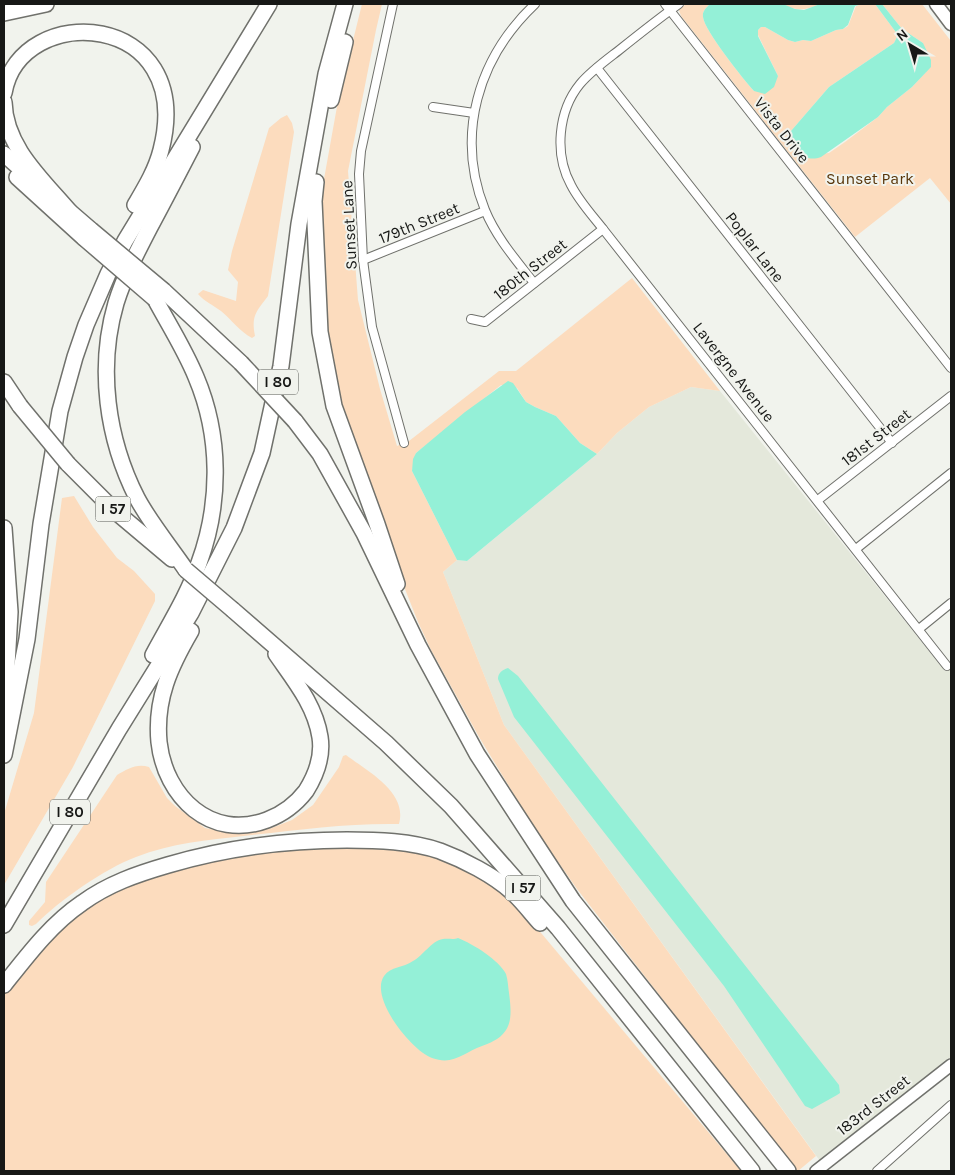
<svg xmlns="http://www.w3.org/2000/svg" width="955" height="1175" viewBox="0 0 955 1175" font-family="Karla,sans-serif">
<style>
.built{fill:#e4e8db}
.green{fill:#fcdcbe}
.water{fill:#94f0d7}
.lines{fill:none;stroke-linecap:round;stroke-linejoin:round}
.street-casing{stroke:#70716c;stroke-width:10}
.secondary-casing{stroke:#70716c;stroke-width:14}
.primary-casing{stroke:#70716c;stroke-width:15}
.highway-casing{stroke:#70716c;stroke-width:18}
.street{stroke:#fff;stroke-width:8}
.secondary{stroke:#fff;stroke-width:11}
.primary{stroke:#fff;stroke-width:12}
.highway{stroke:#fff;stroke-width:15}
.highway-bridge-casing{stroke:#70716c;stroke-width:18;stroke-linecap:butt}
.highway-bridge{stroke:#fff;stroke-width:15}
.labels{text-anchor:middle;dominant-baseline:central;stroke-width:4;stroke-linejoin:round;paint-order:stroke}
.shield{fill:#f1f3ed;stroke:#585a56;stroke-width:1}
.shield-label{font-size:15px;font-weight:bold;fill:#171816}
.street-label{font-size:16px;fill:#171816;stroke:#f1f3ed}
.park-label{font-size:16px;fill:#59360a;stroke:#f1f3ed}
</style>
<rect width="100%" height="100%" fill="#f1f3ed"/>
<polygon class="built" points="691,387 720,391 945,671 951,667 951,1058 820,1161 504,725 443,572 457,560 467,561 597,454 617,433 649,407"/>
<g class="green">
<polygon points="362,4 382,4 376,30 348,171 358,300 380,389 397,446 409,441 499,371 516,371 632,278 720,391 691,387 649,407 617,433 597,454 580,443 556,416 535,407 526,402 517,388 501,385 416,453 412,471 457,560 443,572 504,725 816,1156 798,1171 796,1171 577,889 535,829 479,737 431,650 418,622 384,536 329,369 320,221 324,179 338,101"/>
<path d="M686 4H710C707 7 702 11 703 17 704 30 744 80 754 91L778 76 758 35V30L761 27H765L788 40 795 42 803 40 811 41 836 30 843 29 848 26 856 6 862 4H875L898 35 894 43 829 87 791 131 795 149 801 156 829 153 845 142 878 117 887 107 912 87 926 72 923 43 902 29 882 4H922L951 41V204L930 178 855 237 681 16 679 10Z"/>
<path d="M783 4H820C807 10 796 12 783 4Z"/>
<path d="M287 115 292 123 294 132 268 296C256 312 251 316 255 336L252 338C239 331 232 320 221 311 213 305 205 302 198 294L203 290 236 301 238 282 228 270 232 251 269 128 281 118Z"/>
<polygon points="74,496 93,527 117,558 134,571 155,594 155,601 73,767 4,885 4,814 34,713 62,498"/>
<path d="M346 755C367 771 408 792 399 824 347 823 296 830 244 836 208 840 171 843 136 857 104 869 60 900 36 924L32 926 29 925V921L45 902 46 882 117 775C127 769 137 763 149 767L167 798 175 806 205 828 232 833 269 829 292 820 313 805 339 767 343 756Z"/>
<polygon points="392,846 429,853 460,865 507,896 531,921 741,1171 4,1171 4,992 63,923 94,899 175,868 268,849"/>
</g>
<g class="water">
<path d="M710 4H783L795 9 804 10 820 4H862L855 6 848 25 843 29 836 30 811 41 803 40 795 42 788 40 765 27H761L758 30V36L778 76 774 87 765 94 754 91C744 80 704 30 703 17 702 11 707 7 710 4Z"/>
<path d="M875 4H882L902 29 923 43 931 60V67L912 87 887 107 878 117 821 157C805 163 793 151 789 136L791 131 829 87 894 43 898 35Z"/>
<polygon points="508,381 513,383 526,402 535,407 556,416 580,443 597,454 467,561 457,560 412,471 413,459 416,453 465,412"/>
<path d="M508 668 518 676 839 1085 840 1093 837 1095 812 1109 805 1106 803 1103 724 986 514 717 498 679C498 673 502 670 508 668Z"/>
<path d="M458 938C473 944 499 960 506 974 508 980 508 987 509 993 513 1022 511 1036 482 1046 464 1052 454 1066 432 1058 412 1051 369 998 384 976 391 966 403 968 413 961 423 956 431 941 443 939 449 938 453 940 458 938Z"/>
</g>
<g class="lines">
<defs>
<g id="street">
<polyline points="393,4 361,151 359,174 363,260 372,327 404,443"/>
<polyline points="665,4 951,368"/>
<path d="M679 4C658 19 638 35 618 51 605 61 591 71 580 84 558 111 554 154 571 185 579 201 592 215 603 229L947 666"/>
<polyline points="597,68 892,443"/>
<polyline points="433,107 474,113"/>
<polyline points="363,260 485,211"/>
<path d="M534 283C516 260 496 237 485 210 455 135 478 58 535 4"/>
<polyline points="471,319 485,322 603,229"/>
<polyline points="818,500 951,396"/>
<polyline points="856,549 951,473"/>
<polyline points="919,629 951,603"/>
<polyline points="877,1171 951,1105"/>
</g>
<polyline id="secondary" points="816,1171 951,1065"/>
<polyline id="primary" points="936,4 951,24"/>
<g id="highway">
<polyline points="4,13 46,4"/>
<path d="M4 93C20 0 197 10 161 150 156 170 145 188 135 205"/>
<polyline points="331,100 345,42"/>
<path d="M4 102C5 147 42 179 70 212"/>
<polyline points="4,154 33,180"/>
<polyline points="17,177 84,238"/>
<polyline points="316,182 314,201 320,332 334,406 377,524 397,584"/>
<polyline points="62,205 91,230"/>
<polyline points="164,291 241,363"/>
<polyline points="4,382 20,406"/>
<polyline points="295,421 320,454 364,533 418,645 477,754 573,901 788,1171"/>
<polyline points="68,464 115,511 172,559"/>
<polyline points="4,528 10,612 4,719"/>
<path d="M186 570C171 548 149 521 137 498 107 439 97 368 116 303 124 277 137 252 150 227 164 201 178 174 192 147"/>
<polyline points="233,610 386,743 451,806 558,928 752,1171"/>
<path d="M191 631C170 667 155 699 159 742 165 797 211 841 267 820 283 814 296 804 306 791 316 775 323 756 320 737 315 705 294 680 276 654"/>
<path d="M153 655C169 625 188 595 199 563 221 503 221 436 196 377 185 350 169 325 155 299"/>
<polyline points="4,755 27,639 41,524 60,411 75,357 86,325 108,274 125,241 269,4"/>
<polyline points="4,925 119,729 191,613 234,528 262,453 281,366 299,224 326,74 345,4"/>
<path d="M4 985C27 956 51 924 82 903 108 884 137 874 168 865 226 848 286 840 347 840 377 840 411 841 440 851 464 860 493 875 512 892 522 901 531 913 540 923"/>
</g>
</defs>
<use href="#street" class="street-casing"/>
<use href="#secondary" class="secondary-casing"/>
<use href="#primary" class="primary-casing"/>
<use href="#highway" class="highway-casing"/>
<use href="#street" class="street"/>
<use href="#secondary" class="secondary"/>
<use href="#primary" class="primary"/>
<use href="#highway" class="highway"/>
<defs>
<g id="highway-bridge">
<polyline points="91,230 164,291"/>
<polyline points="84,238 155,299"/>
<polyline points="241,363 295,421"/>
<polyline points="20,406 68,464"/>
<polyline points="186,570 233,610"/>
</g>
</defs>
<use href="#highway-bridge" class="highway-bridge-casing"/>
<use href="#highway-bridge" class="highway-bridge"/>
</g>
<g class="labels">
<g class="shield">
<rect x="258" y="369.5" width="40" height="25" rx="4"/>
<rect x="95.5" y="496.5" width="35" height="25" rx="4"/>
<rect x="50" y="799.5" width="40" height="25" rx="4"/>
<rect x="505.5" y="875.5" width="35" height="25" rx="4"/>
</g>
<g class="shield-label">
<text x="278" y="382">I 80</text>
<text x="113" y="509">I 57</text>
<text x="70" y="812">I 80</text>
<text x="523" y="888">I 57</text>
</g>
<g class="street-label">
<text transform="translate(782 130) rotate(52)">Vista Drive</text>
<text transform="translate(419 223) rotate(-22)">179th Street</text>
<text transform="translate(349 225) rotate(-93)">Sunset Lane</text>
<text transform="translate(755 247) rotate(52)">Poplar Lane</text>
<text transform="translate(530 269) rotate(-38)">180th Street</text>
<text transform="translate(734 372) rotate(52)">Lavergne Avenue</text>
<text transform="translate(876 437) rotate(-38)">181st Street</text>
<text transform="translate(873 1105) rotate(-38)">183rd Street</text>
</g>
<g class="park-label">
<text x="870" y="178">Sunset Park</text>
</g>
</g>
<rect width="955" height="1175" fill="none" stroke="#171816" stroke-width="10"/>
<g transform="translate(910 45) rotate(322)" stroke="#f1f3ed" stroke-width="4" paint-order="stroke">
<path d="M0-4L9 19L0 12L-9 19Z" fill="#171816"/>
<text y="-8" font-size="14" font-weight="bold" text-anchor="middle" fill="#171816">N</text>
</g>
</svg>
